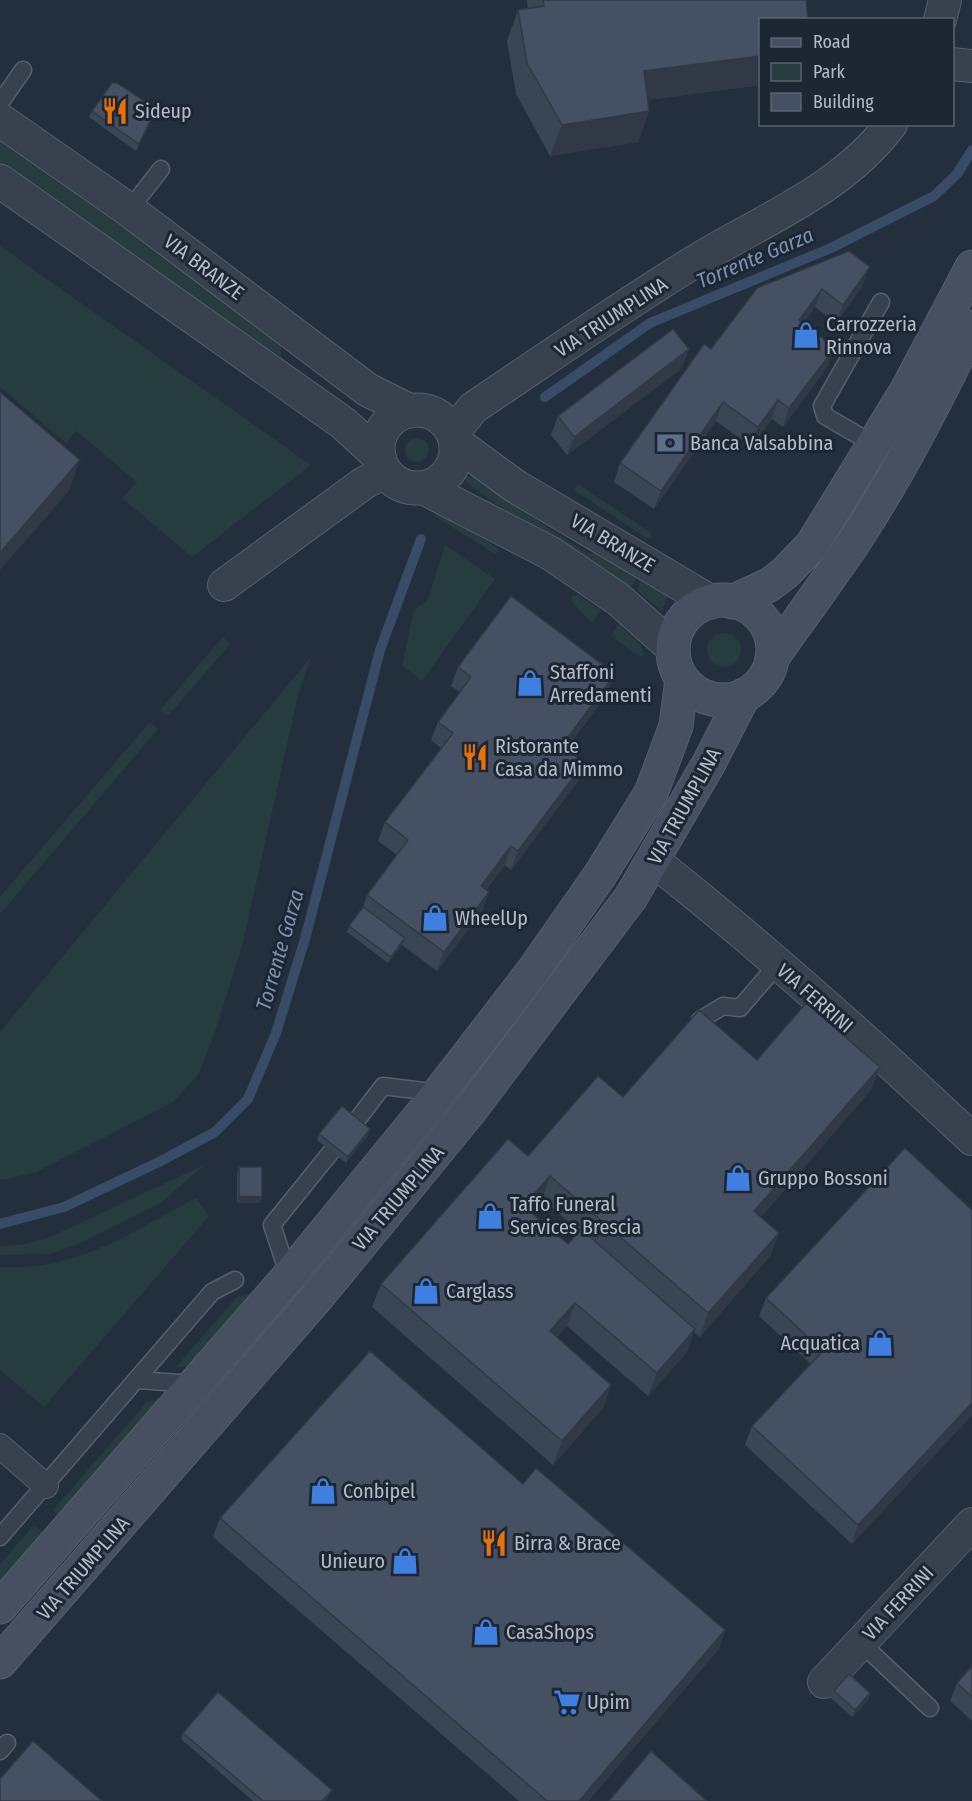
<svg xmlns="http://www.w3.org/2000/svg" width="972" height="1801" viewBox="0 0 972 1801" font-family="'Fira Sans Condensed',sans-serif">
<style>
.green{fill:#263c3f}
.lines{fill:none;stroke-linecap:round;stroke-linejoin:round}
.stream{stroke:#394c67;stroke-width:10}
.service-casing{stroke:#565f6c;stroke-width:19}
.pedestrian-casing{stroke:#565f6c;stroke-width:26}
.minor-casing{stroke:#565f6c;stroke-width:34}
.tertiary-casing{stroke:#565f6c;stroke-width:35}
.secondary-casing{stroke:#565f6c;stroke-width:35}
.service{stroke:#38414e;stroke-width:16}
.pedestrian{stroke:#38414e;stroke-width:24}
.minor{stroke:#38414e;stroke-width:32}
.tertiary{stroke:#38414e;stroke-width:33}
.secondary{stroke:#465061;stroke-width:33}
.wall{fill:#3b4654;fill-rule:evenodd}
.shaded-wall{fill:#303945}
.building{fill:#455162;stroke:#303945;stroke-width:1.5}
.labels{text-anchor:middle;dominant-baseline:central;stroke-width:6;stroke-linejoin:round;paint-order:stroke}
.poi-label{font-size:20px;fill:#b4bcc9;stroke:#1d2633;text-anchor:start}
.street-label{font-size:20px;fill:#b4bcc9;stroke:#1d2633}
.water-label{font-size:21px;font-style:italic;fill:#7c92b1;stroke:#1d2633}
</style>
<rect width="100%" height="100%" fill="#242f3e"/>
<g class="green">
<polygon points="0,141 281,338 281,357 0,164"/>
<polygon points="0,246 311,465 192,557 122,498 137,482 76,431 66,443 0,387"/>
<circle cx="417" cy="450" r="12"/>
<polygon points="464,476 472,477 586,553 604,554 638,576 627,593 469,485"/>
<polygon points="578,484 651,533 652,539 646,538 574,490"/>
<polygon points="432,508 442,511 500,550 495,554 436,517"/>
<polygon points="445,545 495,579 422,681 402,665 414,610 428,600"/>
<polygon points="648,571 677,590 666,599 662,611 636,589"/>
<polygon points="572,596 579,596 601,610 592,623 572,602"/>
<polygon points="619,624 640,645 644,655 639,657 611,636"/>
<circle cx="724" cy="650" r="17"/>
<polygon points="223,637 230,644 168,716 160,710"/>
<polygon points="311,657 298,695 242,946 216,1029 198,1075 172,1103 34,1173 0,1180 0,1032"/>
<polygon points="150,722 158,729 0,914 0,897"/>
<polygon points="204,1165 162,1202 76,1245 49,1254 0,1255 0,1246 21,1245 48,1238"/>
<path d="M196 1198 209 1216 44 1407 0 1370V1267C78 1271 130 1233 196 1198Z"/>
<polygon points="252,1293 188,1367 175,1368 237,1297"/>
<polygon points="161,1398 59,1515 53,1510 147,1402"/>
<polygon points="34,1525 43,1532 0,1582 0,1564"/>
</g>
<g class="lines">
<g class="stream">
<polyline points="545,397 650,323 831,248 934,196 957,174 972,150"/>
<polyline points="0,1224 64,1207 159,1162 215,1132 248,1099 276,1033 305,939 380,650 421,539"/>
</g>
<defs>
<g id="service">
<polyline points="0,103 23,70"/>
<polyline points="129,210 161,169"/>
<polyline points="875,445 825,416 822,406 881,302"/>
<polyline points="700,1020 723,1006 740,1008 777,965"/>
<polyline points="354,1124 383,1086 439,1093"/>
<polyline points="289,1276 272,1225 331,1152"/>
<polyline points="137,1380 195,1384"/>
<polyline points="0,1537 212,1292 235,1280"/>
<polyline points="861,1643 930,1708"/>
<polyline points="0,1751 7,1743"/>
</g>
<polyline id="pedestrian" points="0,1446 46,1486"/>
<g id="minor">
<polyline points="940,20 945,0"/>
<polyline points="952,64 972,66"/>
<path d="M453 433 473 408C546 359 619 308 694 262 762 220 842 190 891 124"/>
<polyline points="224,585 364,483 385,472"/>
<path d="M654 861C764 948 870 1043 972 1139"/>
<polyline points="824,1682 972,1524"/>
</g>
<g id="tertiary">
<polyline points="0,120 129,210 368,390 410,411"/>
<polyline points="0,181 343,423 379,456"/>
<circle cx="417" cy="449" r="39"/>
<polyline points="456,443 515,486 711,602"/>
<polyline points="424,488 550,553 618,599 673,648"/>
</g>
<g id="secondary">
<circle cx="723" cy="650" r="50"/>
<polyline points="732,602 769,585 785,573 812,545 907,390 972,267"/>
<path d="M772 658C799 620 826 583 852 545 898 476 936 401 972 327"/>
<polyline points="0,1607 289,1276 439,1093 533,971 600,875 651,793 676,726 682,679"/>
<polyline points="0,1662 319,1295 469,1112 631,897 709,763 744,695"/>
</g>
</defs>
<use href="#service" class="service-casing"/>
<use href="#pedestrian" class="pedestrian-casing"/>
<use href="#minor" class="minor-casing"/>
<use href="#tertiary" class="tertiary-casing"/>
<use href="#secondary" class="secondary-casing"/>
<use href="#service" class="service"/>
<use href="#pedestrian" class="pedestrian"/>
<use href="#minor" class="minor"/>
<use href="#tertiary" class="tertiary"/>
<use href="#secondary" class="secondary"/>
</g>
<g class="wall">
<polygon points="527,0 806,0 760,20 760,85 647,100 649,111 638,142 550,156 516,94 507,41 518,10 528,9"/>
<polygon points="92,111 146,116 149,126 136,151 89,117"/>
<polygon points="863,285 836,323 815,307 803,324 828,366 783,427 772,419 751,446 716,421 654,509 614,482 620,463 711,349 757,288"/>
<polygon points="682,368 567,455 551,435 558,416"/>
<polygon points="458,667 608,693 566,749 578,781 511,870 505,865 486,890 489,892 482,911 437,971 402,945 388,963 347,932 349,926 363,907 367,895 397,855 378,841 385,822 441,748 431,740 438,722 460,692 451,686"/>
<path d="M757 1060 880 1067 871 1090 761 1217 779 1233 770 1256 700 1337 694 1332 687 1352 648 1396 567 1326 557 1337 611 1385 603 1408 553 1465 372 1307 381 1284 528 1156 623 1097ZM542 1199 579 1231 568 1244 530 1212Z"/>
<polygon points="319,1134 368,1135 346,1163 317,1140"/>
<polygon points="239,1167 260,1203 237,1203 237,1174"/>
<polygon points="766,1298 972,1415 852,1544 745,1445 752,1426 811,1364 759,1316"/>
<polygon points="523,1484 725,1630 719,1649 588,1801 519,1801 213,1537 220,1518"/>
<polygon points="972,1666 972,1721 950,1701 957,1683"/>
<polygon points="834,1691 870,1693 868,1700 852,1717 831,1698"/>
<polygon points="183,1733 329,1796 325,1801 253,1801 181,1739"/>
</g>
<g class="shaded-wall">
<polygon points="760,56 760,85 633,102 644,71"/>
<polygon points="649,111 638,142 550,156 562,125"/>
<polygon points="151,119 149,126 136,151 139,144"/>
<polygon points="870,267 863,285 836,323 843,305"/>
<polygon points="822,289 815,307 792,339 799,320"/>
<polygon points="835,348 828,366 783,427 789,408"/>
<polygon points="689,349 682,368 567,455 574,437"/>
<polygon points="778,400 772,419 751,446 758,427"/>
<polygon points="723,402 716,421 654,509 661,491"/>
<polygon points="80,460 69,491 0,570 0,553"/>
<polygon points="615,674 608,693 555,764 562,745"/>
<polygon points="584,763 578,781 511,870 518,851"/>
<polygon points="511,846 505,865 474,904 481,886"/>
<polygon points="489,892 482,911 437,971 444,952"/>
<polygon points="405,938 402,945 388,963 391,957"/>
<polygon points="880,1067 871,1090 746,1235 754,1211"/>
<polygon points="370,1129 368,1135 346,1163 348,1157"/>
<polygon points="550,1176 542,1199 515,1229 523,1206"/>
<polygon points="239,1196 262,1197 260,1203 237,1203"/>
<polygon points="779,1233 770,1256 700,1337 708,1313"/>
<polygon points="575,1303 567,1326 541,1355 550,1331"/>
<polygon points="695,1329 687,1352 648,1396 657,1373"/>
<polygon points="611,1385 603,1408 553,1465 562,1441"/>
<polygon points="972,1403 972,1415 852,1544 858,1525"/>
<polygon points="725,1630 719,1649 588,1801 579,1801"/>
<polygon points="870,1693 868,1700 852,1717 855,1710"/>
<polygon points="332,1790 329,1796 325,1801 322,1801"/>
</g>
<g class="building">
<polygon points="543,0 806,0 808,20 760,20 760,56 644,71 649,111 562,125 527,63 518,10 544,6"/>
<polygon points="112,83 117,83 150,105 146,116 151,119 139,144 92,111"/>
<polygon points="849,251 870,267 843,305 822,289 799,320 835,348 789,408 778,400 758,427 723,402 661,491 620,463 704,344 711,349 757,288"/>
<polygon points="673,329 689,349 574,437 558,416"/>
<polygon points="0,392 80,460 0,553"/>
<polygon points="511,596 615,674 562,745 584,763 518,851 511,846 481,886 489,892 444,952 367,895 408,840 385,822 453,733 438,722 471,677 458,667"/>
<polygon points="363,907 405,938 391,957 349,926"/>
<polygon points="806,1003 880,1067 754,1211 779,1233 708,1313 550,1176 523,1206 568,1244 581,1229 695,1329 657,1373 575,1303 550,1331 611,1385 562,1441 381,1284 508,1139 528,1156 598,1076 623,1097 699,1010 757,1060"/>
<polygon points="342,1106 370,1129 348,1157 319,1134"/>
<polygon points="905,1148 972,1210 972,1403 858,1525 752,1426 823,1351 766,1298"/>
<polygon points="239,1167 262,1167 262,1197 239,1196"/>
<polygon points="370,1351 523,1484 536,1468 725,1630 579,1801 547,1801 220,1518"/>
<polygon points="972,1666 972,1697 957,1683"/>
<polygon points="849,1674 870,1693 855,1710 834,1691"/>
<polygon points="218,1692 332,1790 322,1801 263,1801 183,1733"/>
<polygon points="33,1741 102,1801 0,1801 0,1779"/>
<polygon points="651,1751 707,1801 609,1801"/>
</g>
<defs>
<symbol id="restaurant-bare" viewBox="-9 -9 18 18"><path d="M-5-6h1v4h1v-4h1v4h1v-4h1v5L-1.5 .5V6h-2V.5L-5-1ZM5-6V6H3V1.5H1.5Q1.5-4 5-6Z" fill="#e8710a" stroke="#1d2633" stroke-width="2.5" paint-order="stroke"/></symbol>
<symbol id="shop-bare" viewBox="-9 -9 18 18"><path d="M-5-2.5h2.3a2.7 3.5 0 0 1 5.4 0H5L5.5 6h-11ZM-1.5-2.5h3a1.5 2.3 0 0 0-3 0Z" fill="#3f7fe0" stroke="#1d2633" stroke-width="2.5" paint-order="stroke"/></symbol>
<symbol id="bank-bare" viewBox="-9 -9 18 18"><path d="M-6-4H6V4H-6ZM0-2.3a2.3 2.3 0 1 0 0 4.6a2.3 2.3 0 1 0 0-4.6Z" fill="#5c6f8a" stroke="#1d2633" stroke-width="2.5" paint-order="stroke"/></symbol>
<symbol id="supermarket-bare" viewBox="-9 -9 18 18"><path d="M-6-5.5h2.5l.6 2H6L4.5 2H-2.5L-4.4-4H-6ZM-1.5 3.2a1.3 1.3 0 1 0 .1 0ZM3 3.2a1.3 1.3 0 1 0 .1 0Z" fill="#3f7fe0" stroke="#1d2633" stroke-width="2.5" paint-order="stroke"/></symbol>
</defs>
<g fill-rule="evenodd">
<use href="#restaurant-bare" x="96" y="92" width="38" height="38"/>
<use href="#shop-bare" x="787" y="316" width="38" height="38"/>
<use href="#bank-bare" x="651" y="424" width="38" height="38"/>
<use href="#shop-bare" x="511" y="664" width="38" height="38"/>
<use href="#restaurant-bare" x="456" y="738" width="38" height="38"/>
<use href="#shop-bare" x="416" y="899" width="38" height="38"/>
<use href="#shop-bare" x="719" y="1159" width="38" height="38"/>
<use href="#shop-bare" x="471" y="1197" width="38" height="38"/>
<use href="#shop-bare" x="407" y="1272" width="38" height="38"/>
<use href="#shop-bare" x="861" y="1324" width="38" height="38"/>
<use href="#shop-bare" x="304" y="1472" width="38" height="38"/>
<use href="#restaurant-bare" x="475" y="1524" width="38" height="38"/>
<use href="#shop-bare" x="386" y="1542" width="38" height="38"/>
<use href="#shop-bare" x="467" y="1613" width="38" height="38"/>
<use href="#supermarket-bare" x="548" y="1683" width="38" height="38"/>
</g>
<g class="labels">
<g class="poi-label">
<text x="135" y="111">Sideup</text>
<text x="826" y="324">Carrozzeria<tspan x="826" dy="23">Rinnova</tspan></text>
<text x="690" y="443">Banca Valsabbina</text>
<text x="550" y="672">Staffoni<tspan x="550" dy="23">Arredamenti</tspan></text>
<text x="495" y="746">Ristorante<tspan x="495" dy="23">Casa da Mimmo</tspan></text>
<text x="455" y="918">WheelUp</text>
<text x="758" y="1178">Gruppo Bossoni</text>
<text x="510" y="1204">Taffo Funeral<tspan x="510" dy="23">Services Brescia</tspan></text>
<text x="446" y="1291">Carglass</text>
<text x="860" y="1343" text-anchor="end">Acquatica</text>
<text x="343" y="1491">Conbipel</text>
<text x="514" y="1543">Birra &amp; Brace</text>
<text x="385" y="1561" text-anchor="end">Unieuro</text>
<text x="506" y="1632">CasaShops</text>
<text x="587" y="1702">Upim</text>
</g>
<g class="street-label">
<text transform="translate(204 267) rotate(37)">VIA BRANZE</text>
<text transform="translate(611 317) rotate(-33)">VIA TRIUMPLINA</text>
<text transform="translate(613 543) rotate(31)">VIA BRANZE</text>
<text transform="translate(684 806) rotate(-61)">VIA TRIUMPLINA</text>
<text transform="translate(815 998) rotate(41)">VIA FERRINI</text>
<text transform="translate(398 1198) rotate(-50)">VIA TRIUMPLINA</text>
<text transform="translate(83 1568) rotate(-49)">VIA TRIUMPLINA</text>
<text transform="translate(898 1603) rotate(-47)">VIA FERRINI</text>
</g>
<g class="water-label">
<text transform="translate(755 258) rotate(-23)">Torrente Garza</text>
<text transform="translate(280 950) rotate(-74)">Torrente Garza</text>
</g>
</g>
<rect x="759" y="18" width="195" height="108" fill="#1d2633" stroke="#59626f" stroke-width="1.5"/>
<rect x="771" y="38" width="30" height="9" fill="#465061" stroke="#59626f" stroke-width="1.5"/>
<text x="813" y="48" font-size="18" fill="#b4bcc9">Road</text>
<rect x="771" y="63" width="30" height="18" fill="#263c3f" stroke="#59626f" stroke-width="1.5"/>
<text x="813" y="78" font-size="18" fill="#b4bcc9">Park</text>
<rect x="771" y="93" width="30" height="18" fill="#455162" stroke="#59626f" stroke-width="1.5"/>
<text x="813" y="108" font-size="18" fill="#b4bcc9">Building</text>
</svg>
